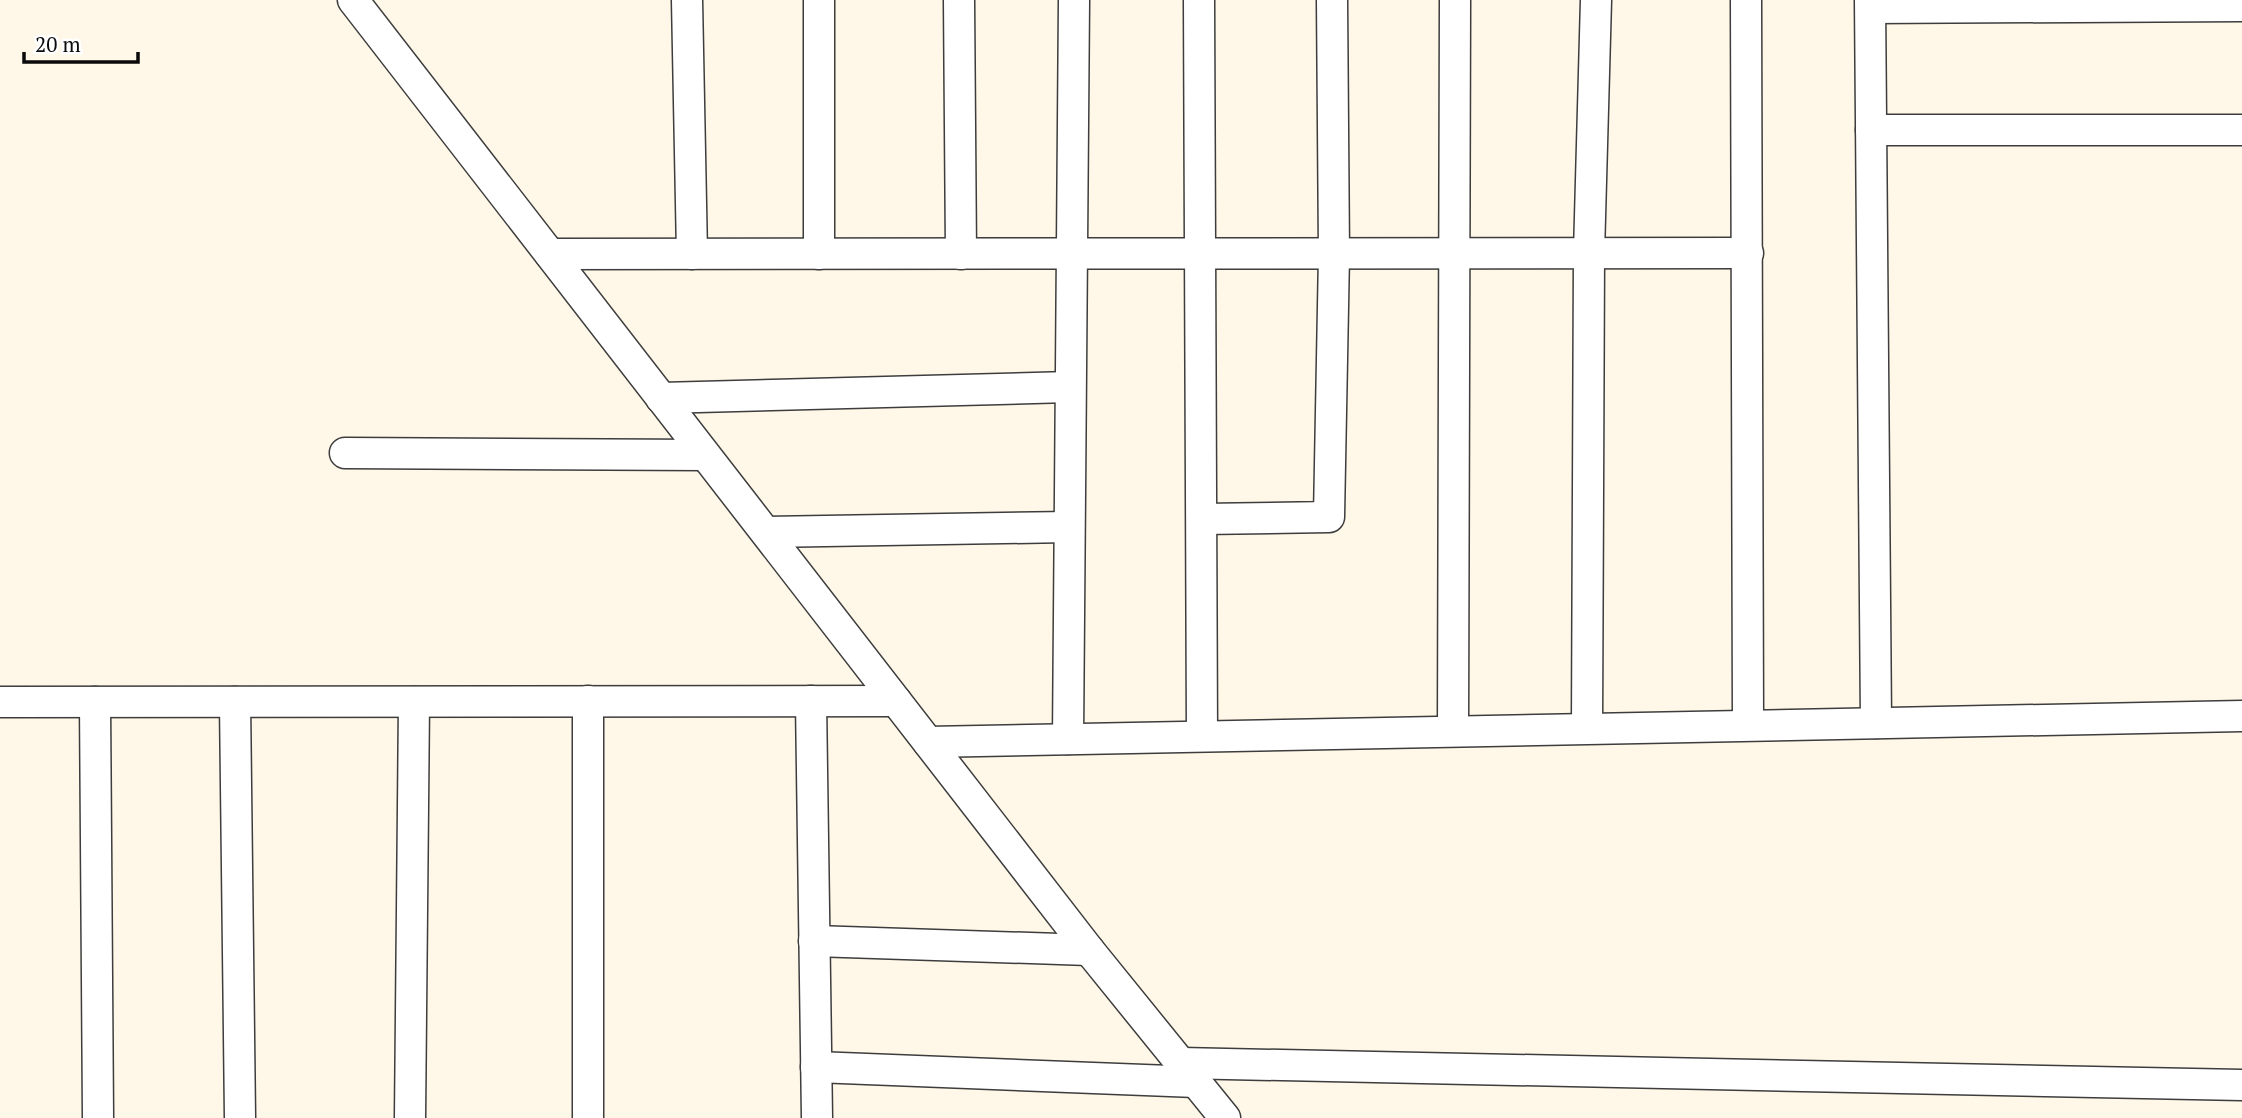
<svg xmlns="http://www.w3.org/2000/svg" width="2242" height="1118" viewBox="0 0 2242 1118" font-family="'PT Serif',serif">
<style>
.lines{fill:none;stroke-linecap:round;stroke-linejoin:round}
.minor-casing{stroke:#3d3d3d;stroke-width:33}
.minor{stroke:#fff;stroke-width:30}
</style>
<rect width="100%" height="100%" fill="#fff7e7"/>
<g class="lines">
<defs>
<g id="minor">
<polyline points="353,0 1089,950 1225,1118"/>
<polyline points="687,0 692,254"/>
<polyline points="819,0 819,254"/>
<polyline points="959,0 961,254"/>
<polyline points="1199,0 1202,736"/>
<polyline points="1746,0 1748,725"/>
<polyline points="1870,0 1876,723"/>
<polyline points="1871,8 2242,6"/>
<polyline points="1871,130 2242,130"/>
<polyline points="550,254 1748,253"/>
<polyline points="661,398 1070,387"/>
<polyline points="345,453 705,455"/>
<polyline points="1202,519 1329,517 1334,254 1332,0"/>
<polyline points="766,532 1069,527"/>
<polyline points="588,701 588,1118"/>
<polyline points="811,701 817,1118"/>
<polyline points="0,702 896,701"/>
<polyline points="95,702 98,1118"/>
<polyline points="235,702 240,1118"/>
<polyline points="1587,728 1589,253 1596,0"/>
<polyline points="1453,731 1455,0"/>
<polyline points="1068,739 1074,0"/>
<polyline points="928,742 2242,716"/>
<polyline points="814,941 1089,950"/>
<polyline points="1181,1063 2242,1085"/>
<polyline points="816,1067 1196,1082"/>
<polyline points="410,1118 414,702"/>
</g>
</defs>
<use href="#minor" class="minor-casing"/>
<use href="#minor" class="minor"/>
</g>
<path d="M24 52v10h114v-10" fill="none" stroke="#0a0a0a" stroke-width="3.5"/>
<text x="35" y="52" font-size="21" fill="#0a0a0a" stroke="#ffffff" stroke-width="5" paint-order="stroke">20 m</text>
</svg>
